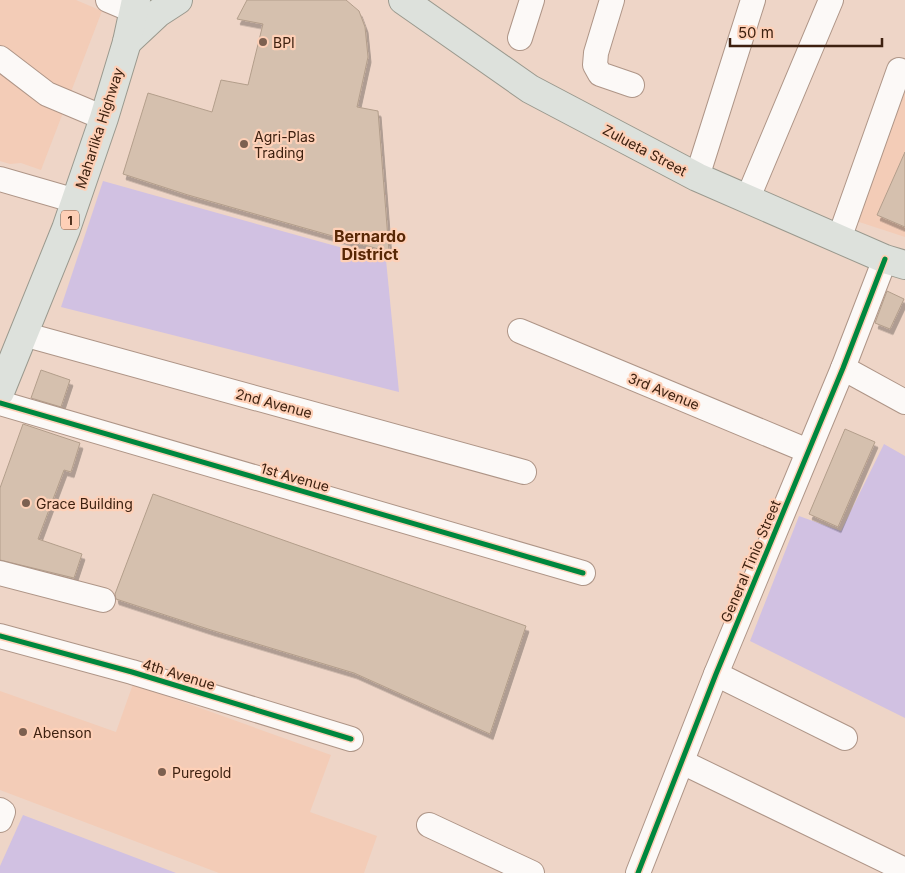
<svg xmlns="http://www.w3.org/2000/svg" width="905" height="873" viewBox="0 0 905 873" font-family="Inter,sans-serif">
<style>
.built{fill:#f3ccb7}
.green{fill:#d1c1e2}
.building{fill:#d5c0ae;stroke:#b39e8b;filter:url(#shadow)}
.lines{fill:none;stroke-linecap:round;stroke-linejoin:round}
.minor-casing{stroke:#ae9587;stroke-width:26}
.major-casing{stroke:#9a998e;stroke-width:30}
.minor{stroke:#fcf9f7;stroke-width:24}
.major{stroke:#dde1dc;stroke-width:28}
.cycleway-casing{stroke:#fed0b7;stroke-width:8}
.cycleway{stroke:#00873e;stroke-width:5}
.poi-dot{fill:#7c6050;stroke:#fed0b7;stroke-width:2}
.labels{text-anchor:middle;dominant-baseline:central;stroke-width:4.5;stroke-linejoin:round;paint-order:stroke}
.shield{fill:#fed0b7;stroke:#785642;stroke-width:1}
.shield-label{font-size:12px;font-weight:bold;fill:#3e2110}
.poi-label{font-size:14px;fill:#3e2110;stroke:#fed0b7;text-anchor:start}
.street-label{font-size:14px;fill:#3e2110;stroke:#fed0b7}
.quarter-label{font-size:16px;font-weight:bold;fill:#582705;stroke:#fed0b7}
</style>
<defs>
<filter id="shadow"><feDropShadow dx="3" dy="5.5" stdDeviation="0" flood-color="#0004"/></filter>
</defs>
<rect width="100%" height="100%" fill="#eed5c7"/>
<g class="built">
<polygon points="0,0 76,0 102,11 41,170 21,163 10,164 0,161"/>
<polygon points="905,64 905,237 847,218"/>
<polygon points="133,684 331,755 310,812 377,836 364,873 219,873 0,790 0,691 116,732"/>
</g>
<g class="green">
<polygon points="103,181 386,260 399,392 61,307"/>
<polygon points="884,444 905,456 905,718 750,641 799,516 841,531"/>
<polygon points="23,815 176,873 0,873 0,866"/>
</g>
<g class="building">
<polygon points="247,0 346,0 359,11 365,27 368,57 357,107 378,111 389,252 188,195 123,174 148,93 212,112 221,80 248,85 263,24 237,19"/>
<polygon points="905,152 905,227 877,215"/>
<polygon points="887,291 904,299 890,329 875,323"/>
<polygon points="41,370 70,380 61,407 31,398"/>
<polygon points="23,424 80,443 71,472 64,470 38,539 82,554 74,578 0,560 0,488"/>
<polygon points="845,429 875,442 838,527 809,514"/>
<polygon points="153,494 526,626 490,734 354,673 211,630 116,599 115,594"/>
</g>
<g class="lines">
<defs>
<g id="minor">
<polyline points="108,0 134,11"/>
<polyline points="612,0 596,53 595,65 600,74 632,85"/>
<polyline points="520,38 532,0"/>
<polyline points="0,58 47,94 104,118"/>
<polyline points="697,177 753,0"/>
<polyline points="0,179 76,201"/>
<polyline points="747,200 831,0"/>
<polyline points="839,239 899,70"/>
<polyline points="520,331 808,451"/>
<polyline points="23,334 524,472"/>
<polyline points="843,368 905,402"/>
<polyline points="0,403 583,573"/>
<polyline points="0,573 103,600"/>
<polyline points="0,636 132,672 351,739"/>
<polyline points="716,674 845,738"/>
<polyline points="682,762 905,870"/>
<polyline points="0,810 3,812 0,820"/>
<polyline points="429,825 532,873"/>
<polyline points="638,873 716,674 843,368 885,259"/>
</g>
<g id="major">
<polyline points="403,0 530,89 697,177 885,259 905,265"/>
<polyline points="127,42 158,13 178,0"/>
<polyline points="0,392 66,229 104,118 127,42 136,0"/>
</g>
</defs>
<use href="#minor" class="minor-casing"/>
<use href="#major" class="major-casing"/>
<use href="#minor" class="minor"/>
<use href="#major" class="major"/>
<defs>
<g id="cycleway">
<polyline points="0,403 583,573"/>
<polyline points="0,636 132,672 351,739"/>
<polyline points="638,873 716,674 843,368 885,259"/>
</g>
</defs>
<use href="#cycleway" class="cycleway-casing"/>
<use href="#cycleway" class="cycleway"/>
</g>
<g class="poi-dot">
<circle cx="263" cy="42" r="5"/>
<circle cx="244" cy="144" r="5"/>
<circle cx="26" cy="503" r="5"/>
<circle cx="23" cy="732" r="5"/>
<circle cx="162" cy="772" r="5"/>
</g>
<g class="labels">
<rect class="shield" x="61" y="210.5" width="18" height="19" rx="4"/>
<g class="shield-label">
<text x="70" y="220">1</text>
</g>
<g class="poi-label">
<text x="273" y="42">BPI</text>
<text x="254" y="136">Agri-Plas<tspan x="254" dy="16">Trading</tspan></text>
<text x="36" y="503">Grace Building</text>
<text x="33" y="732">Abenson</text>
<text x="172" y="772">Puregold</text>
</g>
<g class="street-label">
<text transform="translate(99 128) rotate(-72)">Maharlika Highway</text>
<text transform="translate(645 150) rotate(28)">Zulueta Street</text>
<text transform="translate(664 391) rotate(22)">3rd Avenue</text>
<text transform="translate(274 403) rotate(15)">2nd Avenue</text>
<text transform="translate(295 477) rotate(16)">1st Avenue</text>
<text transform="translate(750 561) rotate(-67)">General Tinio Street</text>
<text transform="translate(179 674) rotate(17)">4th Avenue</text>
</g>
<g class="quarter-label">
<text x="370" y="236">Bernardo<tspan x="370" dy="18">District</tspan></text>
</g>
</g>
<path d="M730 38v8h152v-8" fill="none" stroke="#3e2110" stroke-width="2.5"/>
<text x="738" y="38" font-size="15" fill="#3e2110" stroke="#fed0b7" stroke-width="4" paint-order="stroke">50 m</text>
</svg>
